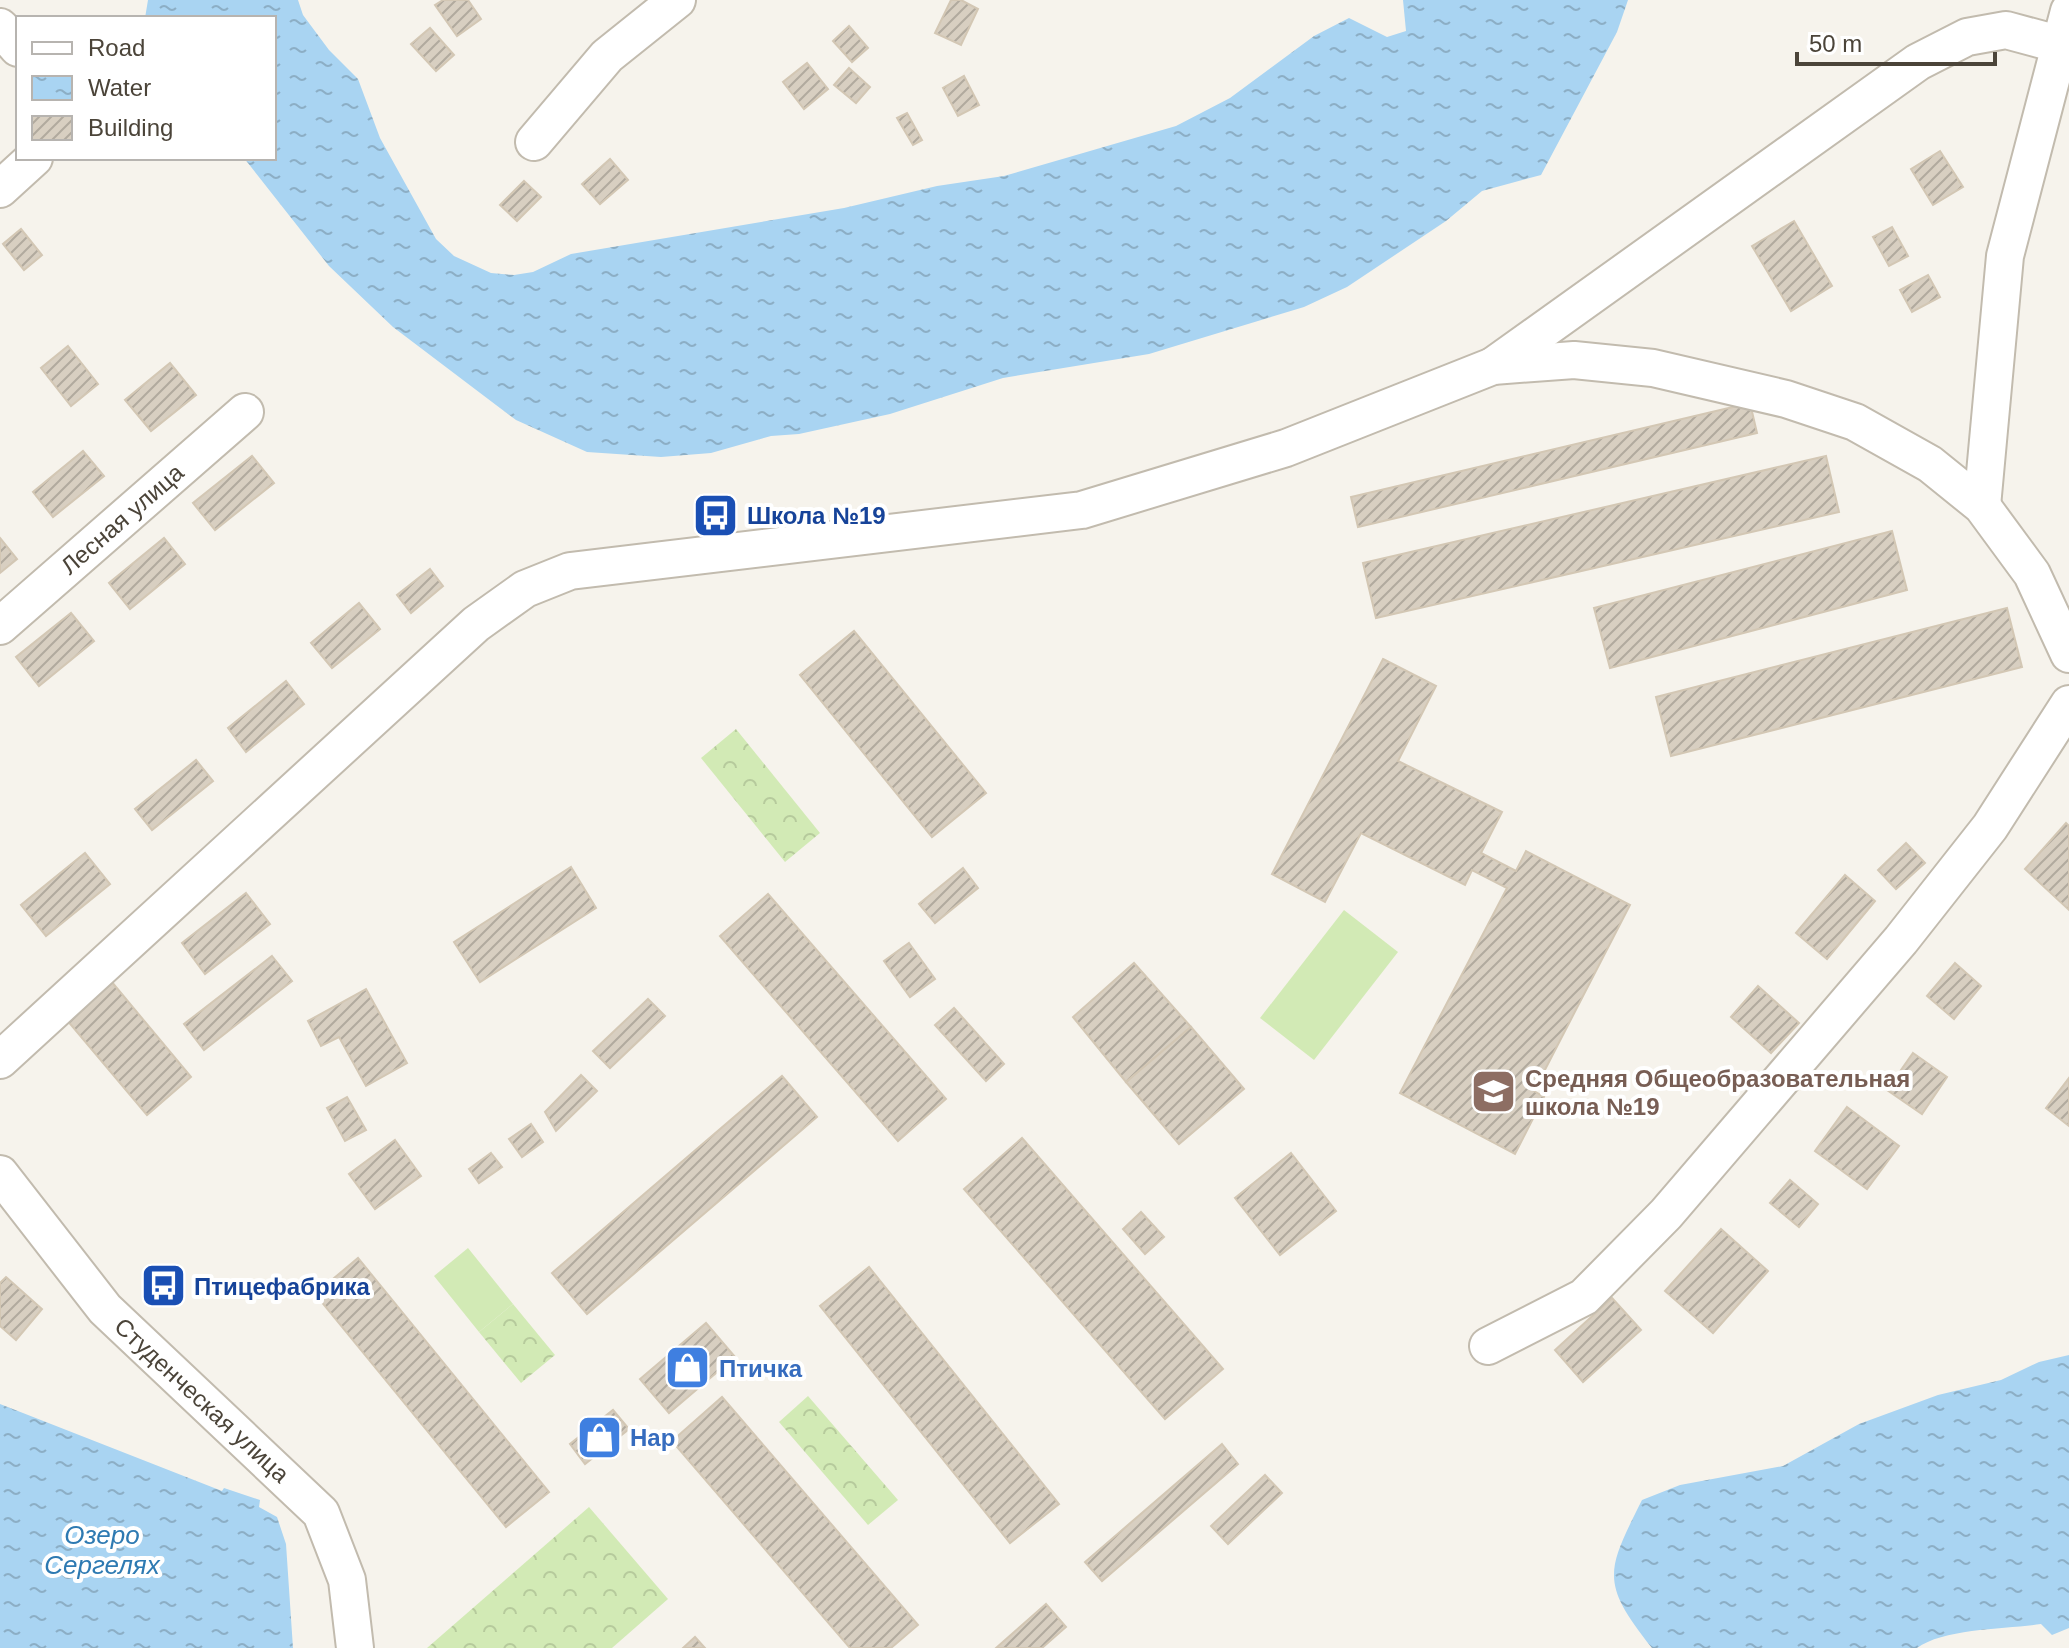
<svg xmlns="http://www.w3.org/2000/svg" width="2069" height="1648" viewBox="0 0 2069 1648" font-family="Arial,sans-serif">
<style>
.forest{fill:url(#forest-crowns)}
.pitch{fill:#d2eab5}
.water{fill:url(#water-ripples)}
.building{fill:url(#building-hatch);stroke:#d3c7b4;stroke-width:2}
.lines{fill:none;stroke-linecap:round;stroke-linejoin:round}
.minor-casing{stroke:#c2bbae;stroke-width:40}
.minor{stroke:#fff;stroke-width:36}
.labels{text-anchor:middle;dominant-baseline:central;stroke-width:8;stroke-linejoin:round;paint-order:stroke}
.transit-label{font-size:24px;font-weight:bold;fill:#164399;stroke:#fff;text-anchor:start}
.street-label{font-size:24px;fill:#4b4439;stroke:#fff}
.education-label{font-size:24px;font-weight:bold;fill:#785e54;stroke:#fff;text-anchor:start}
.shop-label{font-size:24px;font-weight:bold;fill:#366cbe;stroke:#fff;text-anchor:start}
.water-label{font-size:26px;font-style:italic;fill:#2e7ab2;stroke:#fff}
</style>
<defs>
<pattern id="forest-crowns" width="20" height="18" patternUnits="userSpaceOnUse" patternTransform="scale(2)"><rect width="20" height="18" fill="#d2eab5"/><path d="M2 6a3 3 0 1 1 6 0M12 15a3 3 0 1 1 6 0" fill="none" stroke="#b6ca9c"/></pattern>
<pattern id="water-ripples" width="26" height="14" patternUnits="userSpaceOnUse" patternTransform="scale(2)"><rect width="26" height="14" fill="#a9d4f2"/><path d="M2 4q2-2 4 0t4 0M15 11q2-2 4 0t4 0" fill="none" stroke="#8caec5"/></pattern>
<pattern id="building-hatch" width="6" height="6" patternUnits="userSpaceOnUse" patternTransform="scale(2)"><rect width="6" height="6" fill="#d8cfc1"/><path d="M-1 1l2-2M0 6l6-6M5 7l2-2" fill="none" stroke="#b1aa9e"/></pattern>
</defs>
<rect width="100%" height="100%" fill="#f6f3ec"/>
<g class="forest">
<polygon points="736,729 820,833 785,862 701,758"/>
<polygon points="513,1304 555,1355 521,1383 479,1332"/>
<polygon points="808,1396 898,1500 868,1525 779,1422"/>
<polygon points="589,1507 668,1599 612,1648 427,1648"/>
</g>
<g class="pitch">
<polygon points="1344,910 1398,952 1314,1060 1260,1018"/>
<polygon points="468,1248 513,1304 479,1332 434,1276"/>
</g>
<g class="water">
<polygon points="148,0 298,0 303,15 329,50 358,79 380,138 436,239 454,256 491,273 514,275 533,272 571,254 844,208 937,186 1004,176 1176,126 1230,98 1314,36 1349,18 1387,37 1406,31 1403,0 1628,0 1617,32 1541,175 1482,191 1446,221 1347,287 1304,307 1149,354 1003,378 890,414 799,434 771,436 711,453 661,457 587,452 516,420 496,405 393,327 329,266 244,158 274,158 274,18 145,18"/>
<path d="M2069 1355V1628L2052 1635 2041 1624C2007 1629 1944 1628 1917 1648H1652C1600 1582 1606 1572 1642 1500L1680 1485 1783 1466 1859 1424 1938 1395 2001 1380 2039 1362Z"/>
<polygon points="0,1404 222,1491 224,1488 260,1500 259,1507 277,1517 286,1544 293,1648 0,1648"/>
</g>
<g class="building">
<polygon points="443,0 468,0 481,19 457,36 435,5"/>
<polygon points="951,0 961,0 978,9 961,45 935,33"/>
<polygon points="849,26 868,48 852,62 833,41"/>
<polygon points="430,28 454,55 436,71 411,44"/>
<polygon points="807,63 828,89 804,109 783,82"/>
<polygon points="849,68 870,87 856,103 834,85"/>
<polygon points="964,76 979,105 958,116 943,88"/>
<polygon points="907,113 922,140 913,145 897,118"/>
<polygon points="1940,151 1963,187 1933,205 1911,169"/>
<polygon points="610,159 628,180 600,204 582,184"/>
<polygon points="524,181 541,197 517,221 500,205"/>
<polygon points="1794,221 1832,286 1791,311 1752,246"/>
<polygon points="1892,227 1908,256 1889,266 1873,237"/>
<polygon points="21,229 42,255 24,270 3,244"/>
<polygon points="1928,275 1940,297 1912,312 1900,290"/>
<polygon points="68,346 98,384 71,406 41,368"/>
<polygon points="170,363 196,395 151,431 125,400"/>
<polygon points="1750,403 1757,433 1358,527 1351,497"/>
<polygon points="83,451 104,476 53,517 33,492"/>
<polygon points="252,456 274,483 215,530 193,503"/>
<polygon points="1826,456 1839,512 1376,618 1363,563"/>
<polygon points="1892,531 1907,590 1610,668 1594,608"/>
<polygon points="0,538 17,559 0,573"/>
<polygon points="164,538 185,564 130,609 109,583"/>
<polygon points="430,569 443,586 411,613 397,595"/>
<polygon points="359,603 380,629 332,668 311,643"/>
<polygon points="2007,608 2022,667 1671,756 1656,697"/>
<polygon points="71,613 94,641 39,686 16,657"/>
<polygon points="854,631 986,793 932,837 800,675"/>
<polygon points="1383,659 1436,686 1398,761 1502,812 1481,853 1516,871 1526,851 1630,905 1534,1091 1544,1097 1515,1154 1400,1093 1507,888 1472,870 1465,885 1361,833 1325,902 1272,874"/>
<polygon points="286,681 304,704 246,752 228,728"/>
<polygon points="196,760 213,781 152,830 135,809"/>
<polygon points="2066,823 2069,826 2069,910 2025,869"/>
<polygon points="1906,843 1925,863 1896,889 1878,870"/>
<polygon points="85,853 110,884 46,936 21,905"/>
<polygon points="571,867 596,908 480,982 454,942"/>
<polygon points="963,868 978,888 935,923 919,904"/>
<polygon points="1845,875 1875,901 1827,959 1796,933"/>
<polygon points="246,893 270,924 205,974 182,943"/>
<polygon points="768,894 946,1099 898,1141 720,936"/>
<polygon points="909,943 935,979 910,997 884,961"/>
<polygon points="272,956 292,981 204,1050 184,1024"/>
<polygon points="1134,963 1191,1027 1126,1082 1073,1017"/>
<polygon points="1955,963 1981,986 1954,1019 1927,996"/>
<polygon points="106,975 191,1077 147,1115 61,1013"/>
<polygon points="1758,986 1799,1023 1771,1053 1731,1017"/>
<polygon points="366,989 407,1063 366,1086 339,1037 321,1046 308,1021"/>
<polygon points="648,999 665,1016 610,1068 593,1051"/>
<polygon points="954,1008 1004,1064 986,1081 935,1025"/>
<polygon points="1191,1027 1244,1089 1179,1144 1126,1082"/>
<polygon points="1913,1053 1947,1077 1922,1114 1887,1090"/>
<polygon points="581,1075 597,1091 556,1131 545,1112"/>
<polygon points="782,1076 817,1117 587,1314 552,1273"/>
<polygon points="2069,1078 2069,1126 2046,1108"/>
<polygon points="347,1097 366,1130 345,1141 327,1108"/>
<polygon points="1847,1107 1899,1146 1867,1189 1815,1151"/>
<polygon points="531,1124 543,1142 522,1157 509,1139"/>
<polygon points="1022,1138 1223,1369 1165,1419 964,1189"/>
<polygon points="395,1140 421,1176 375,1209 349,1174"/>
<polygon points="491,1153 502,1167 479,1183 469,1169"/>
<polygon points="1291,1153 1336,1211 1280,1255 1235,1198"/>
<polygon points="1790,1180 1818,1204 1799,1227 1770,1203"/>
<polygon points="1141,1212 1164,1237 1145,1254 1123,1229"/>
<polygon points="1721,1229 1768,1271 1713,1333 1665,1291"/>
<polygon points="358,1258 549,1492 506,1527 315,1294"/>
<polygon points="869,1267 1059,1504 1010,1543 820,1306"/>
<polygon points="6,1277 42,1309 16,1340 0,1326 0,1283"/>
<polygon points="1612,1298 1641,1330 1583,1382 1555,1350"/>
<polygon points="706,1323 735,1357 669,1413 640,1379"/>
<polygon points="722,1397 918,1625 891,1648 850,1648 672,1441"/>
<polygon points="613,1410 629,1429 585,1464 570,1444"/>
<polygon points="1222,1444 1238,1464 1102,1581 1085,1562"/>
<polygon points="1265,1475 1282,1493 1228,1544 1211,1526"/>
<polygon points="1046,1604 1066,1627 1042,1648 996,1648"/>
<polygon points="695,1637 705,1648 683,1648"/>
</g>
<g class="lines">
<defs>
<g id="minor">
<polyline points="0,27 18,48"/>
<polyline points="534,142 607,56 677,0"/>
<polyline points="0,189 34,158"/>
<polyline points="1493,366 1918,62 1967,37 2006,30 2058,44"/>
<polyline points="1982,506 2005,256 2069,11"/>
<polyline points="0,626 245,412"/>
<polyline points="0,1060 476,624 525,589 570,571 1082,510 1286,448 1493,366 1574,360 1653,368 1786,399 1855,422 1930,464 1982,506 2032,574 2069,654"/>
<polyline points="0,1174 105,1309 321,1513 347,1580 355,1648"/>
<polyline points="1488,1346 1584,1297 1666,1214 1901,940 1990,827 2069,704"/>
</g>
</defs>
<use href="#minor" class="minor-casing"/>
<use href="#minor" class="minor"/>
</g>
<defs>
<symbol id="bus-square" viewBox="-11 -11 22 22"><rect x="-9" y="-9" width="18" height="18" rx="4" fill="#1a4fb4" stroke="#fff"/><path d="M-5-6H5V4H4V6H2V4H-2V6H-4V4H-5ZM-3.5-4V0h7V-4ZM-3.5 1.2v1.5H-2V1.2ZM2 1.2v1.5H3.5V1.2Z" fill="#fff"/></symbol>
<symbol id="school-square" viewBox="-11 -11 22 22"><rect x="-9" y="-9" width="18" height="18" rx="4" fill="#8d6e63" stroke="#fff"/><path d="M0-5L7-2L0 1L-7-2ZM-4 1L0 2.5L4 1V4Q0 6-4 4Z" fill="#fff"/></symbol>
<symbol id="shop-square" viewBox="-11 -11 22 22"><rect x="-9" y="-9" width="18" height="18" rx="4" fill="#3f7fe0" stroke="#fff"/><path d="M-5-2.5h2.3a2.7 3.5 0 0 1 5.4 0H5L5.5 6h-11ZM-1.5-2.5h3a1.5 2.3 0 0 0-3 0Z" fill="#fff"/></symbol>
</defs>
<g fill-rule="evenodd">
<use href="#bus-square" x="690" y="490" width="51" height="51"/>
<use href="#school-square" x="1468" y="1066" width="51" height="51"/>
<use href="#bus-square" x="138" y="1260" width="51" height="51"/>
<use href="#shop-square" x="662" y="1342" width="51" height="51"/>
<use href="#shop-square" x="574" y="1412" width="51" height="51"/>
</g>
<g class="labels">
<g class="transit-label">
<text x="747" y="515">Школа №19</text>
<text x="194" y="1286">Птицефабрика</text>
</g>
<g class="street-label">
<text transform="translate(122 519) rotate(-41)">Лесная улица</text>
<text transform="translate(202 1400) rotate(43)">Студенческая улица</text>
</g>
<g class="education-label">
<text x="1525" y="1078">Средняя Общеобразовательная<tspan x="1525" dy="28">школа №19</tspan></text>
</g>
<g class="shop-label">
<text x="719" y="1368">Птичка</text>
<text x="630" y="1437">Нар</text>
</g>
<g class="water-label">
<text x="102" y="1535">Озеро<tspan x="102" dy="30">Сергелях</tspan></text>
</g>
</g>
<rect x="16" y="16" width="260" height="144" fill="#ffffff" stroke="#b7b4b0" stroke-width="2"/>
<rect x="32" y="42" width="40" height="12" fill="#ffffff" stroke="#b7b4b0" stroke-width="2"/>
<text x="88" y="56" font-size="24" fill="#4b4439">Road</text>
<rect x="32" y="76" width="40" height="24" fill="url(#water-ripples)" stroke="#b7b4b0" stroke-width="2"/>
<text x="88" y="96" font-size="24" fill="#4b4439">Water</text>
<rect x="32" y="116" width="40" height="24" fill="url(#building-hatch)" stroke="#b7b4b0" stroke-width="2"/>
<text x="88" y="136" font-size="24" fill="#4b4439">Building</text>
<path d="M1797 52v12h198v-12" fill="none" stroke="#4b4439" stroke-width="4"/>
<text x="1809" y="52" font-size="24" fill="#4b4439" stroke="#ffffff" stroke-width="6" paint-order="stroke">50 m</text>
</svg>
